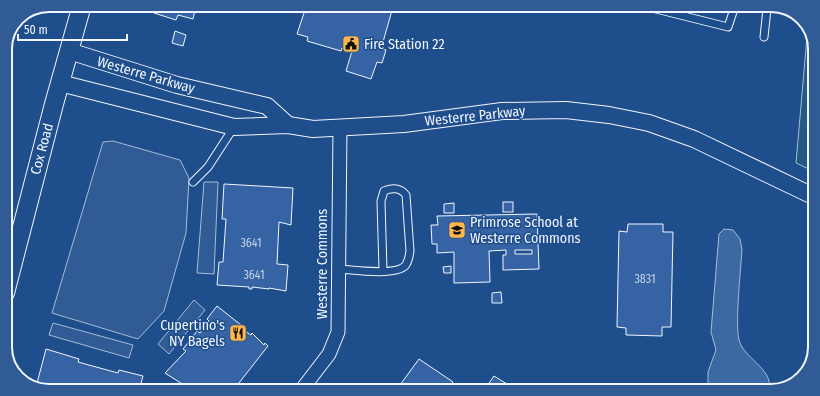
<svg xmlns="http://www.w3.org/2000/svg" width="820" height="396" viewBox="0 0 820 396" font-family="'Fira Sans Condensed',sans-serif">
<style>
.green{fill:#245a82;stroke:#a8bbd7}
.parking{fill:#305b95;stroke:#a8bbd7}
.water{fill:#3b69a3;stroke:#a8bbd7}
.building{fill:#3563a3;stroke:#f2f6ff;fill-rule:evenodd}
.lines{fill:none;stroke-linecap:round;stroke-linejoin:round}
.service-casing{stroke:#f2f6ff;stroke-width:9}
.minor-casing{stroke:#f2f6ff;stroke-width:15}
.tertiary-casing{stroke:#f2f6ff;stroke-width:18}
.secondary-casing{stroke:#f2f6ff;stroke-width:20}
.service{stroke:#1f4e8c;stroke-width:7}
.minor{stroke:#1f4e8c;stroke-width:13}
.tertiary{stroke:#1f4e8c;stroke-width:16}
.secondary{stroke:#1f4e8c;stroke-width:18}
.labels{text-anchor:middle;dominant-baseline:central;stroke-width:3;stroke-linejoin:round;paint-order:stroke}
.number-label{font-size:12px;fill:#c3d1e8}
.poi-label{font-size:14px;fill:#f2f6ff;stroke:#1f4e8c;text-anchor:start}
.street-label{font-size:14px;fill:#f2f6ff;stroke:#1f4e8c}
.rim{fill:none;stroke:#f2f6ff;stroke-width:2}
</style>
<rect width="100%" height="100%" fill="#1f4e8c"/>
<polygon class="green" points="808,25 815,47 813,171 796,163"/>
<g class="parking">
<polygon points="113,141 180,160 189,178 186,233 164,311 138,339 52,313 103,142"/>
<polygon points="204,182 218,182 214,274 197,273"/>
<polygon points="194,300 205,310 169,354 158,344"/>
<polygon points="53,323 133,345 129,358 49,335"/>
</g>
<path class="water" d="M724 229 733 230 740 239 742 250C741 267 734 331 740 343 747 360 774 370 769 391H708V372L716 350 711 332 719 234Z"/>
<g class="building">
<polygon points="157,6 196,6 193,19 178,15 176,20 154,13"/>
<polygon points="306,7 393,7 381,49 386,50 382,63 377,62 371,79 346,71 352,51 342,48 341,51 307,41 308,37 297,34"/>
<polygon points="175,31 186,35 183,46 172,43"/>
<polygon points="224,184 293,188 291,225 279,222 277,264 288,265 286,291 269,288 269,289 252,287 252,289 249,289 249,287 217,285 219,262 223,262 226,219 222,219"/>
<rect x="503" y="202" width="10" height="10"/>
<polygon points="454,203 454,213 444,213 444,204"/>
<path d="M537 214 539 269 503 270V255H506V250L489 251 490 282 454 283V252L437 253V244H432L431 225H438L437 216ZM515 250H532V254H515Z"/>
<polygon points="628,224 663,224 663,232 673,232 671,327 662,327 662,336 626,335 626,328 617,327 619,231 627,232"/>
<polygon points="451,266 451,273 444,273 443,267"/>
<polygon points="501,292 502,303 492,303 492,293"/>
<polygon points="217,306 241,325 239,327 251,335 252,333 264,345 265,343 268,346 235,388 187,387 165,373 186,351 183,349 197,331 200,333 209,321 207,319"/>
<polygon points="46,349 79,359 78,362 118,373 119,370 143,376 140,387 36,387"/>
<polygon points="419,359 453,382 448,389 397,389"/>
<polygon points="494,376 515,389 485,389"/>
</g>
<g class="lines">
<defs>
<g id="service">
<polyline points="656,9 728,27 734,9"/>
<polyline points="764,37 767,9"/>
<polyline points="193,182 208,167 234,127"/>
<path d="M339 269C354 270 394 276 405 266 409 261 409 256 410 251L406 195C401 188 392 187 384 191L381 201 383 271"/>
</g>
<polyline id="minor" points="303,388 329,354 338,332 340,128"/>
<g id="tertiary">
<polyline points="69,51 177,85 267,106 288,125"/>
<polyline points="60,83 234,127 288,125 313,129 404,124 502,111 566,110 609,115 649,123 694,139 813,196"/>
</g>
<polyline id="secondary" points="5,293 54,104 82,5"/>
</defs>
<use href="#service" class="service-casing"/>
<use href="#minor" class="minor-casing"/>
<use href="#tertiary" class="tertiary-casing"/>
<use href="#secondary" class="secondary-casing"/>
<use href="#service" class="service"/>
<use href="#minor" class="minor"/>
<use href="#tertiary" class="tertiary"/>
<use href="#secondary" class="secondary"/>
</g>
<defs>
<symbol id="civic-square" viewBox="-11 -11 22 22"><rect x="-9" y="-9" width="18" height="18" rx="4" fill="#ffb74d" stroke="#1f4e8c"/><path d="M-.6-6.5H3V-4.5H.6V-3L4-1V1h2V6H-6V1h2V-1L-.6-3ZM-1.2 2.5V6h2.4V2.5Z" fill="#111"/></symbol>
<symbol id="school-square" viewBox="-11 -11 22 22"><rect x="-9" y="-9" width="18" height="18" rx="4" fill="#ffb74d" stroke="#1f4e8c"/><path d="M0-5L7-2L0 1L-7-2ZM-4 1L0 2.5L4 1V4Q0 6-4 4Z" fill="#111"/></symbol>
<symbol id="restaurant-square" viewBox="-11 -11 22 22"><rect x="-9" y="-9" width="18" height="18" rx="4" fill="#ffb74d" stroke="#1f4e8c"/><path d="M-5-6h1v4h1v-4h1v4h1v-4h1v5L-1.5 .5V6h-2V.5L-5-1ZM5-6V6H3V1.5H1.5Q1.5-4 5-6Z" fill="#111"/></symbol>
</defs>
<g fill-rule="evenodd">
<use href="#civic-square" x="341" y="34" width="20" height="20"/>
<use href="#school-square" x="447" y="220" width="20" height="20"/>
<use href="#restaurant-square" x="228" y="323" width="20" height="20"/>
</g>
<g class="labels">
<g class="number-label">
<text x="251" y="243">3641</text>
<text x="254" y="275">3641</text>
<text x="645" y="279">3831</text>
</g>
<g class="poi-label">
<text x="364" y="44">Fire Station 22</text>
<text x="470" y="222">Primrose School at<tspan x="470" dy="16">Westerre Commons</tspan></text>
<text x="225" y="325" text-anchor="end">Cupertino's<tspan x="225" dy="16">NY Bagels</tspan></text>
</g>
<g class="street-label">
<text transform="translate(146 75) rotate(16)">Westerre Parkway</text>
<text transform="translate(475 116) rotate(-6)">Westerre Parkway</text>
<text transform="translate(42 149) rotate(-75)">Cox Road</text>
<text transform="translate(322 264) rotate(-90)">Westerre Commons</text>
</g>
</g>
<path d="M0 0H820V396H0ZM49 12H771A37 37 0 0 1 808 49V347A37 37 0 0 1 771 384H49A37 37 0 0 1 12 347V49A37 37 0 0 1 49 12Z" fill="#305b95" fill-rule="evenodd"/>
<path class="rim" d="M49 12H771A37 37 0 0 1 808 49V347A37 37 0 0 1 771 384H49A37 37 0 0 1 12 347V49A37 37 0 0 1 49 12Z"/>
<path d="M18 34v6h109v-6" fill="none" stroke="#f2f6ff" stroke-width="2"/>
<text x="24" y="34" font-size="12" fill="#f2f6ff" stroke="#1f4e8c" stroke-width="3" paint-order="stroke">50 m</text>
</svg>
